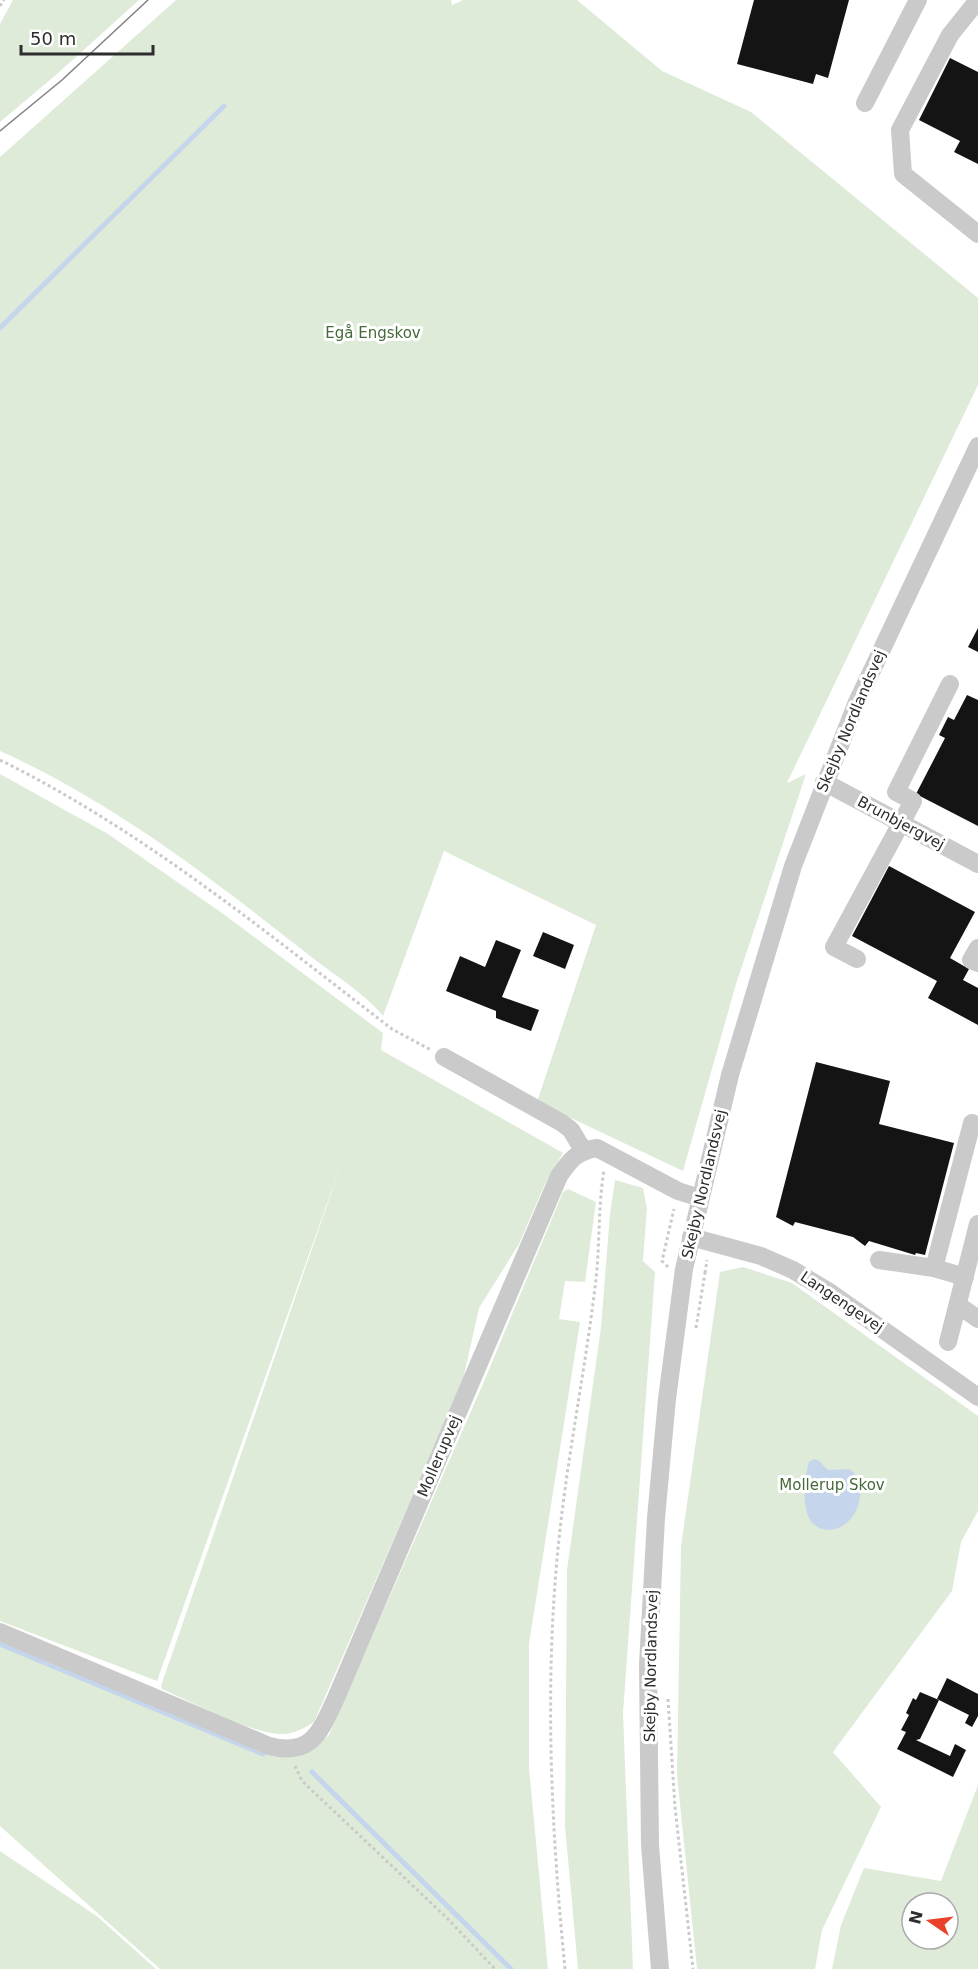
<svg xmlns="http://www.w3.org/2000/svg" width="978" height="1969" viewBox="0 0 978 1969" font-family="'DejaVu Sans',sans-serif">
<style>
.green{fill:#dfebd9;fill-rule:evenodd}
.water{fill:#c5d5eb}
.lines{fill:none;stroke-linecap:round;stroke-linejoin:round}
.stream{stroke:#c5d5eb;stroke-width:5}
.building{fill:#141414}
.path{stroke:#cacaca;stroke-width:3;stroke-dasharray:3 3;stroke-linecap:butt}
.minor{stroke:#cacaca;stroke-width:18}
.tram{stroke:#828282;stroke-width:1.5}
.labels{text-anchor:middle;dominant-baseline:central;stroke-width:6;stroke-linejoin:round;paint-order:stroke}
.park-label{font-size:15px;fill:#46693a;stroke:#fff}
.street-label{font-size:15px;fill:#2d2d2d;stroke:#fff}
</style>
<rect width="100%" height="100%" fill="#fff"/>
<g class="green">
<polygon points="13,0 139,0 57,74 0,122 0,24"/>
<path d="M176 0H451L452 5 463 0H577L662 71 751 112 978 298V385L787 783 806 774 736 984 683 1171 537 1102 596 925 444 851 383 1016C365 993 328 971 305 952 210 877 111 801 0 751V157Z"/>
<path d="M0 774 108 834 222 913 383 1033 381 1050 563 1153 545 1184 519 1244 479 1308 463 1380 314 1722C303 1729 292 1735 279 1734 239 1729 199 1705 162 1689L161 1686 344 1156 157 1681 0 1621Z"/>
<polygon points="615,1180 643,1188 647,1208 643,1261 655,1272 623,1713 633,1969 578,1969 565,1826 567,1570 601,1327 610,1214"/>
<polygon points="568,1189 596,1202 585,1282 565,1281 559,1319 580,1322 529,1644 529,1768 548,1969 160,1969 0,1826 0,1645 237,1743 280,1754 308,1750 329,1735 482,1386 563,1192"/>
<polygon points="743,1267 792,1283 978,1416 978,1511 961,1542 952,1591 833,1752 881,1807 822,1930 815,1969 697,1969 677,1775 681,1546 720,1272"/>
<path d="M978 1785V1969H832L841 1925 864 1868 941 1881ZM912 1903H948V1939H912Z"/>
<polygon points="0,1851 98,1917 156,1969 0,1969"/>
</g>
<path class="water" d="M814 1459 818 1460 828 1470 849 1469C860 1476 861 1484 860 1497 855 1535 811 1542 806 1508 803 1494 805 1475 809 1462Z"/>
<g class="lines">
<g class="stream">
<polyline points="0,328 224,106"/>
<polyline points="0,1644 263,1754"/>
<polyline points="312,1772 511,1969"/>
</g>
</g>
<g class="building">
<polygon points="754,0 849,0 828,78 816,74 813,84 737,64"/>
<polygon points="950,58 978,72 978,164 954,152 960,141 919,120"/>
<polygon points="978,628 978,652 968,647"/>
<polygon points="967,695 978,700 978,826 916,794 945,738 939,735 948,717 954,720"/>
<polygon points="889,866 975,912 950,958 969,969 963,980 978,988 978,1025 928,998 937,981 852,936"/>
<polygon points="543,932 574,945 565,969 533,956"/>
<polygon points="496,940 521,950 502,997 539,1010 531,1031 496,1018 496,1011 446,991 460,956 485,967"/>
<polygon points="816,1062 890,1081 879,1124 954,1143 925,1255 916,1253 915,1255 869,1241 865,1246 853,1237 795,1222 793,1226 776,1217"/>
<polygon points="947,1678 978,1694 978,1716 972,1727 965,1723 969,1715 937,1699"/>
<polygon points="920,1692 939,1700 920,1739 916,1740 950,1756 955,1744 966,1750 953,1777 897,1749 906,1732 901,1730 909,1715 906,1713 913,1698 916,1700"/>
</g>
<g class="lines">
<g class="path">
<polyline points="0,6 4,0"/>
<path d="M0 760C142 830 267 933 392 1029L431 1050"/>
<polyline points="668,1267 662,1261 674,1209"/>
<polyline points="705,1273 707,1260"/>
<polyline points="696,1328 705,1273 701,1273"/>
<polyline points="668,1699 675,1807 693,1969"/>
<polyline points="295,1766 302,1781 447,1918 495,1969"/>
<path d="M565 1969C551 1827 544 1681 559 1539 568 1452 586 1366 596 1279 600 1243 598 1206 604 1170"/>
</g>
<g class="minor">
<polyline points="978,0 950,35 900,130 903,174 978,234"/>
<polyline points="865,103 918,0"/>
<polyline points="824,782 978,864"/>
<polyline points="978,948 971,960 978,963"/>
<polyline points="857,959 834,947 913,801 896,792 950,684"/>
<polyline points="444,1057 562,1123 571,1130 583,1150"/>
<polyline points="691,1237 761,1256 793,1270 831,1293 978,1397"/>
<polyline points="879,1260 934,1268"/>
<polyline points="965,1277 934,1268 972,1123"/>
<polyline points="958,1305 978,1319"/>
<polyline points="948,1342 978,1224"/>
<path d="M0 1632 269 1746C312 1757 320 1732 336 1698L559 1176C570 1160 577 1151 597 1148L678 1191 700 1198"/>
<polyline points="660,1969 650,1845 648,1665 656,1518 667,1399 684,1269 730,1075 793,866 857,702 978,446"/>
</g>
<polyline class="tram" points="0,131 62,80 148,0"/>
</g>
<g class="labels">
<g class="park-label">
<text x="373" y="333">Egå Engskov</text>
<text x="832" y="1485">Mollerup Skov</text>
</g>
<g class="street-label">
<text transform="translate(851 721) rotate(-67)">Skejby Nordlandsvej</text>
<text transform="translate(901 823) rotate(28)">Brunbjergvej</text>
<text transform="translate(704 1184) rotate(-77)">Skejby Nordlandsvej</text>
<text transform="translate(842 1302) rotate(34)">Langengevej</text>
<text transform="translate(439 1456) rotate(-67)">Mollerupvej</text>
<text transform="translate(651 1666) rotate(-89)">Skejby Nordlandsvej</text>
</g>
</g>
<g transform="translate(930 1921) rotate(284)"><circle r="28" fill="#ffffff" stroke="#ababab" stroke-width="1.5"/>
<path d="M0-4.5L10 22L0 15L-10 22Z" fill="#e8432a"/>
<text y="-9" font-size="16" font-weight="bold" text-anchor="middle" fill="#2d2d2d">N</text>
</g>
<path d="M21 45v9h132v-9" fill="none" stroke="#2d2d2d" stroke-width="3"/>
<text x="30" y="45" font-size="18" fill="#2d2d2d" stroke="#ffffff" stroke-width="4.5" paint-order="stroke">50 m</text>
</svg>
